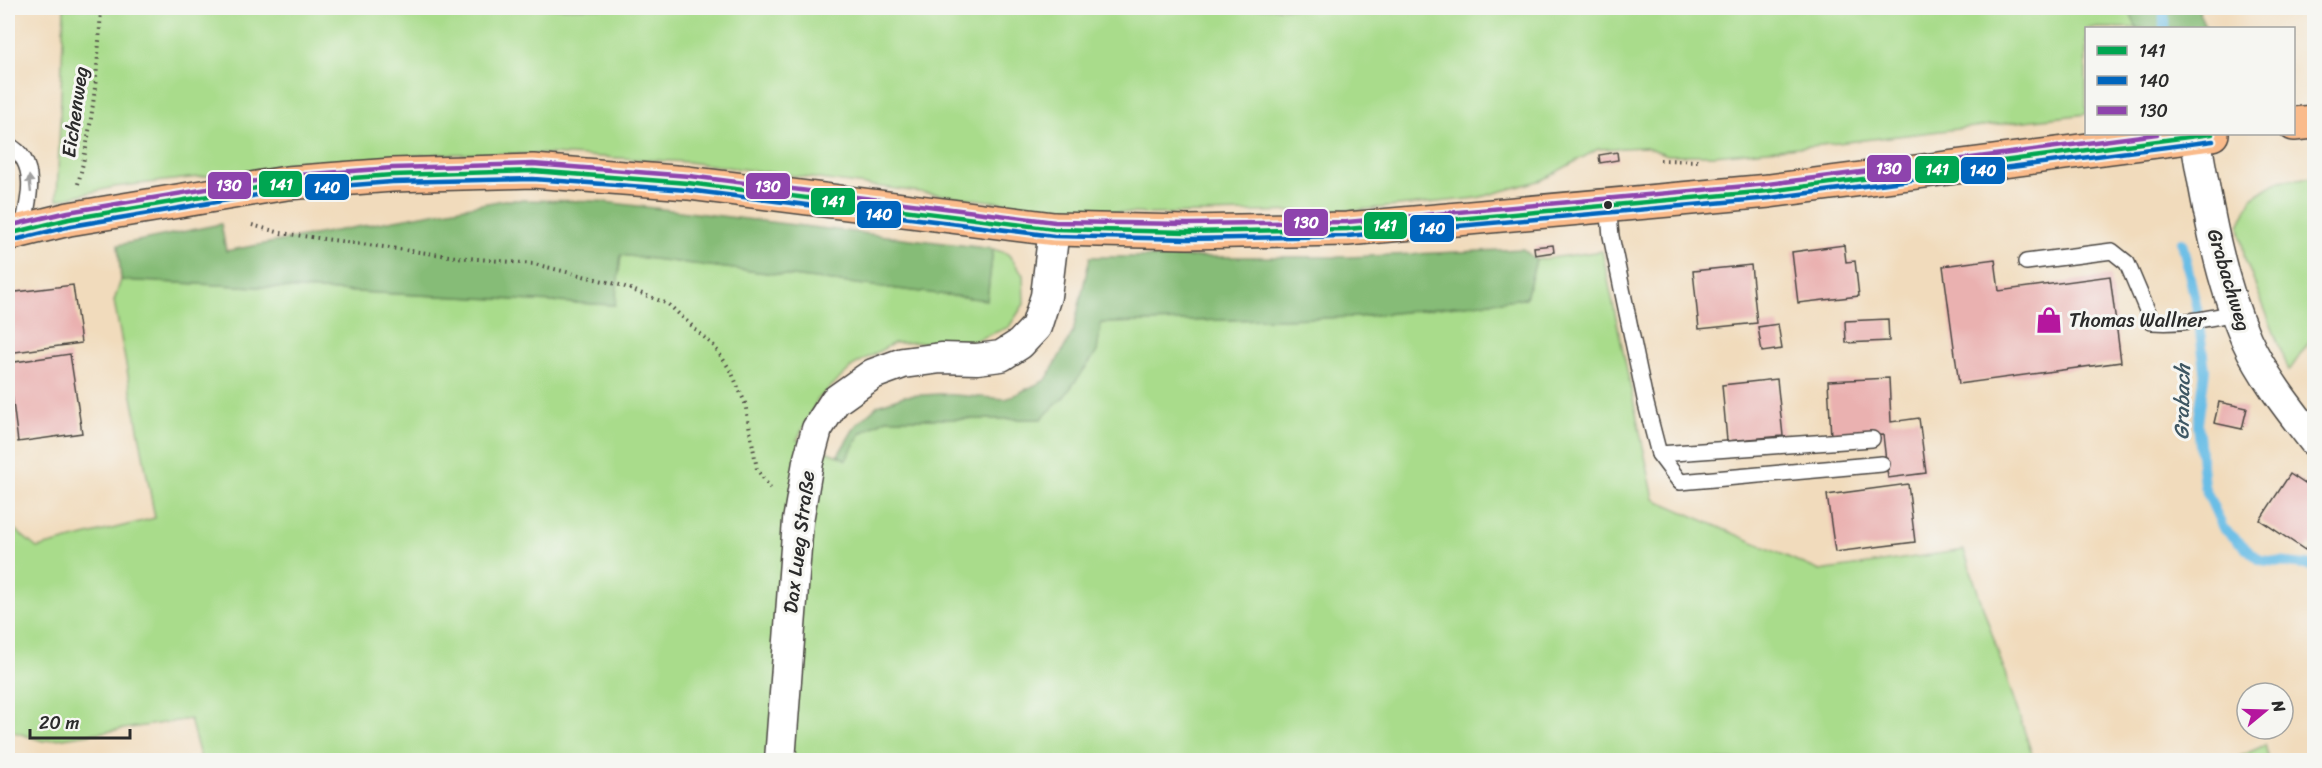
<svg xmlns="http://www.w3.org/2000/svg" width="2322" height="768" viewBox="0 0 2322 768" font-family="Sriracha,sans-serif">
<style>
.green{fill:#a9dc8b;stroke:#6a845b;stroke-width:1.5}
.forest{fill:#86bc77;stroke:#587451;stroke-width:1.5}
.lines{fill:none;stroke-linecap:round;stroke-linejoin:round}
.stream{stroke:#6abee6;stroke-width:10}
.building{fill:#eab1b0}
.service-casing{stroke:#494541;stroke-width:18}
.minor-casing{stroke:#494541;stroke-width:33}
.primary-casing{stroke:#494541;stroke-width:36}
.path{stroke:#494541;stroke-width:4;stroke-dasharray:1.5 4.5;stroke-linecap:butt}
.service{stroke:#fff;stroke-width:15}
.minor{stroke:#fff;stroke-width:30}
.primary{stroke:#fabb8b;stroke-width:33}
.bus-1-casing{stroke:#f6f6f2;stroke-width:9}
.bus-2-casing{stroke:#f6f6f2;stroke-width:9}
.bus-3-casing{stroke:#f6f6f2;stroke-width:9}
.bus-1{stroke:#00a651;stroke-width:4.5}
.bus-2{stroke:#0065bd;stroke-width:4.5}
.bus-3{stroke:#8e44ad;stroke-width:4.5}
.oneway{fill:#a0a0a0}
.bus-dot{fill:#2b2b2b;stroke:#f6f6f2;stroke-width:2}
.labels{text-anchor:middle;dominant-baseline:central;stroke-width:6;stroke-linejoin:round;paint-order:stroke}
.street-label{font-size:20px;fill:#2b2b2b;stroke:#f6f6f2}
.poi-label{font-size:20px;fill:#2b2b2b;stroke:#f6f6f2;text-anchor:start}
.water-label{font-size:21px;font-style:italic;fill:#3e5763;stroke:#f6f6f2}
.line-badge{stroke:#f6f6f2;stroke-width:2}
.badge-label{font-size:16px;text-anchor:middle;font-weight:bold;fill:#fff}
</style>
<rect width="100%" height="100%" fill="#f6f6f2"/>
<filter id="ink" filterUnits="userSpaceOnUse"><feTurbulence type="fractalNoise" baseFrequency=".0167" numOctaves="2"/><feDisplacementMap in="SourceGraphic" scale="12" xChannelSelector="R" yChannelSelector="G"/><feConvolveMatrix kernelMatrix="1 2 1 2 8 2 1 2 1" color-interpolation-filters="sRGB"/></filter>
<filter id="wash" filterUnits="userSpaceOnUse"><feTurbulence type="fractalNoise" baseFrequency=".008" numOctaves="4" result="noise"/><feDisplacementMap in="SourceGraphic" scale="24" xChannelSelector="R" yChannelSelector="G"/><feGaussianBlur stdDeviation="1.35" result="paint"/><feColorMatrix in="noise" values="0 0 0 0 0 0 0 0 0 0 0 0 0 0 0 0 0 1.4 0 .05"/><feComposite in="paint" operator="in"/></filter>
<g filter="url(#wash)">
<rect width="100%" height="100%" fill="#f1dbbc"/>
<g class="green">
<polygon points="64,8 2130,8 2130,13 2137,28 2086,28 2086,114 1821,145 1714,155 1668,155 1646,147 1598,149 1542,180 1477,198 1359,210 1151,214 1044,208 687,162 551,154 438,154 297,165 114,187 57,200"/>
<polygon points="2314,177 2314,335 2289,371 2245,259 2239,226 2252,198 2278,181"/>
<polygon points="993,249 1008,254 1023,275 1024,304 1009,327 974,341 894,343 854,365 818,399 797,440 846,459 861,433 886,419 1041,419 1100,323 1358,317 1526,298 1536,260 1602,251 1654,499 1820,571 1964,550 2034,760 201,760 190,719 43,741 8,730 8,524 37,548 155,518 114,301 121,280 614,305 621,255 987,300"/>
<polygon points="2265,745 2269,760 2232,760"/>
</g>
<g class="forest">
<polygon points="2130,8 2200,8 2199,13 2206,28 2137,28 2130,13"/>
<polygon points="504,200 596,201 993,249 987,300 621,255 615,305 121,280 118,245 221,224 226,251"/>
<polygon points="1523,249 1536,260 1526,298 1358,317 1101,323 1097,352 1064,397 1041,419 886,419 861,433 846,460 838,455 856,425 878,405 904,396 941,394 1006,399 1046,380 1073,332 1090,257 1349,257"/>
</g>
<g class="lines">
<g class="stream">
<polyline points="2164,28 2164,8"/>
<polyline points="2182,242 2197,309 2205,370 2198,424 2204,486 2223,528 2260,560 2314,566"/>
</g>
</g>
<g id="blocks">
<g class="building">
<polygon points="1617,152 1618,160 1600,163 1599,155"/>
<polygon points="1553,245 1554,252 1535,255 1534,247"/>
<polygon points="1844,245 1846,262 1855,261 1859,296 1798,303 1792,252"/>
<polygon points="1995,259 1999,291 2110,276 2121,362 1959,384 1943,266"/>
<polygon points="1751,265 1757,323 1699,329 1693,271"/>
<polygon points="73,285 81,343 8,353 8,293"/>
<polygon points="1888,319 1889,341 1846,343 1845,321"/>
<polygon points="1778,324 1782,349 1762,352 1758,327"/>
<polygon points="70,354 82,433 18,442 8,363"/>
<polygon points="1889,378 1891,422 1919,418 1926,473 1888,478 1883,435 1831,437 1828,381"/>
<polygon points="1777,379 1783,436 1727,441 1722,385"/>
<polygon points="2219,402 2247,408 2242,429 2214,423"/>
<polygon points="2290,474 2314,490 2314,549 2309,544 2305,550 2260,520"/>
<polygon points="1908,484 1915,542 1835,552 1827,495"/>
</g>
</g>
</g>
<g filter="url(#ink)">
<use href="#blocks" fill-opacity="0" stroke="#494541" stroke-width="1.5"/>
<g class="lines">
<defs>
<g id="service">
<path d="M8 145C40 161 29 202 22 230"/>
<polyline points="1608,206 1611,236 1646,404 1659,454 1872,439"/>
<path d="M2026 262 2112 251 2127 263 2152 322C2181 324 2207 320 2236 312"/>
<polyline points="1659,454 1680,482 1882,464"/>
</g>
<g id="minor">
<path d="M2195 135C2207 203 2218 275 2246 339 2263 376 2289 409 2314 441"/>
<polyline points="780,760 798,521 808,462 817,429 835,401 873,374 903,363 941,358 977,359 1001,356 1020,344 1036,327 1046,296 1054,229"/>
</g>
<g id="primary">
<polyline points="2294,124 2314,122"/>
<polyline points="8,234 69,219 287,183 392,175 533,171 688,183 1054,229 1188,232 1347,229 1769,191 2212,134"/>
</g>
</defs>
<use href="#service" class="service-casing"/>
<use href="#minor" class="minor-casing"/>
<use href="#primary" class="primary-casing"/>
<g class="path">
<polyline points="1660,160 1699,161"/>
<path d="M78 184C93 125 98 67 101 8"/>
<polyline points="252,225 281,233 456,257 534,264 620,285 668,304 714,346 731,371 745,403 757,469 770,488"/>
</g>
<use href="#service" class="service"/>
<use href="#minor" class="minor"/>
<use href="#primary" class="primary"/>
<defs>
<polyline id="bus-1" points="8,234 69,219 287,183 392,175 533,171 688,183 1054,229 1188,232 1347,229 1769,191 2212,134"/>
<polyline id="bus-2" points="10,241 71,226 288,190 392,182 533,179 687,190 1054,236 1188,239 1347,236 1770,198 2213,141"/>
<polyline id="bus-3" points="8,226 68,212 286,176 392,168 533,164 689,176 1055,222 1188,224 1347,222 1768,184 2157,134"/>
</defs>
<use href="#bus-1" class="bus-1-casing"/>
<use href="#bus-2" class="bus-2-casing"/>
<use href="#bus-3" class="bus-3-casing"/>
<use href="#bus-1" class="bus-1"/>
<use href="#bus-2" class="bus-2"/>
<use href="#bus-3" class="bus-3"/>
</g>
<defs><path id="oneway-solid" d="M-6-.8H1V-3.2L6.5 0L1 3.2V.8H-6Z" transform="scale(1.5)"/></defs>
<use class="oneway" href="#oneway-solid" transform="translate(30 184) rotate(-96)"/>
</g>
<defs>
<symbol id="shop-bare" viewBox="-9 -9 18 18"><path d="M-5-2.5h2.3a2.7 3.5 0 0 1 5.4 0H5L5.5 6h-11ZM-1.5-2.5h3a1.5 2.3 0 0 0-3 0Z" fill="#b5179e" stroke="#f6f6f2" stroke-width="2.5" paint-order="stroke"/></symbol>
</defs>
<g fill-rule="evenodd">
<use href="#shop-bare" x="2030" y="301" width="38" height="38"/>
</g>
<circle class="bus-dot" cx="1608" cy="205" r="5"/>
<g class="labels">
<g class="street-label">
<text transform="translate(75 112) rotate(-82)">Eichenweg</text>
<text transform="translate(2229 280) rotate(73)">Grabachweg</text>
<text transform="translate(799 542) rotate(-83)">Dax Lueg Straße</text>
</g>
<g class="poi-label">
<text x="2069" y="320">Thomas Wallner</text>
</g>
<g class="water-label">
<text transform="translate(2182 402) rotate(-89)">Grabach</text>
</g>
</g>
<g class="line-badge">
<rect x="1866" y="154" width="46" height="29" rx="6" fill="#8e44ad"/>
<rect x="1914" y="155" width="46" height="29" rx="6" fill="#00a651"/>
<rect x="1960" y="156" width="46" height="29" rx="6" fill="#0065bd"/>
<rect x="258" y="170" width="45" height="28" rx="6" fill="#00a651"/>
<rect x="207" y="171" width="45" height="29" rx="6" fill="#8e44ad"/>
<rect x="745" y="172" width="46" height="28" rx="6" fill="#8e44ad"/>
<rect x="304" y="173" width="46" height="28" rx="6" fill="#0065bd"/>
<rect x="810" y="187" width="46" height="29" rx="6" fill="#00a651"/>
<rect x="856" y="200" width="46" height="29" rx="6" fill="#0065bd"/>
<rect x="1283" y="208" width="46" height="29" rx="6" fill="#8e44ad"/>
<rect x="1363" y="211" width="45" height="29" rx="6" fill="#00a651"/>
<rect x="1409" y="214" width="46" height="29" rx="6" fill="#0065bd"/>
</g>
<g class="badge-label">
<text x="1889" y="174">130</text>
<text x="1937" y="175">141</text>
<text x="1983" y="176">140</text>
<text x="281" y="190">141</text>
<text x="229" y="191">130</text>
<text x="768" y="192">130</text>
<text x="327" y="193">140</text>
<text x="833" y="207">141</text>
<text x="879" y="220">140</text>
<text x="1306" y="228">130</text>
<text x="1385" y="231">141</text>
<text x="1432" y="234">140</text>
</g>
<rect width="2322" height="768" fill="none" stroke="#f6f6f2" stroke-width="30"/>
<rect x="2085" y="27" width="210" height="108" fill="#f6f6f2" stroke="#a5a5a2" stroke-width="1.5"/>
<rect x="2097" y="46" width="30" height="9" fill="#00a651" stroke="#a5a5a2" stroke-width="1.5"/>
<text x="2139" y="57" font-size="18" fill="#2b2b2b">141</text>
<rect x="2097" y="76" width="30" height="9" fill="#0065bd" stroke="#a5a5a2" stroke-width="1.5"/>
<text x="2139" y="87" font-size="18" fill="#2b2b2b">140</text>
<rect x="2097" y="106" width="30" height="9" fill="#8e44ad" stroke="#a5a5a2" stroke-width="1.5"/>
<text x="2139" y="117" font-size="18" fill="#2b2b2b">130</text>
<g transform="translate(2265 711) rotate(71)"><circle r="28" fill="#f6f6f2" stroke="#a5a5a2" stroke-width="1.5"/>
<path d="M0-4.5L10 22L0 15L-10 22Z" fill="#b5179e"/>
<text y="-9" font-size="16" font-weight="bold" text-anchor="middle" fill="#2b2b2b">N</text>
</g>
<path d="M30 729v9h100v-9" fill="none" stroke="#2b2b2b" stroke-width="3"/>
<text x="39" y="729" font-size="18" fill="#2b2b2b" stroke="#f6f6f2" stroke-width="4.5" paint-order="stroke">20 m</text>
</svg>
